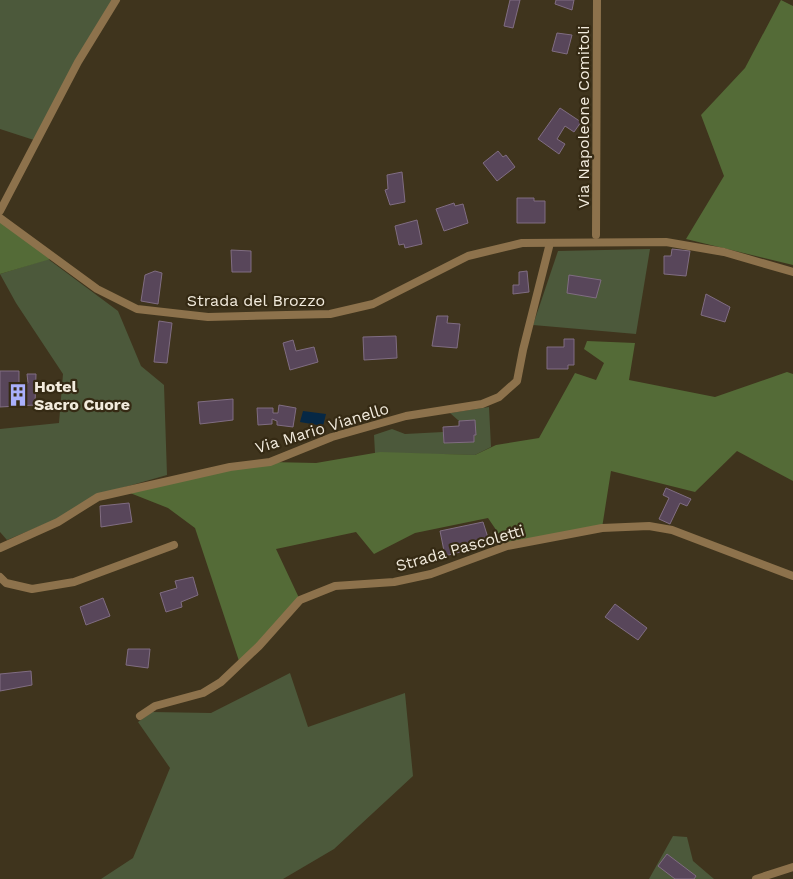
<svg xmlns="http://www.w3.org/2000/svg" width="793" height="879" viewBox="0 0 793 879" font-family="'Work Sans',sans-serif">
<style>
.green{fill:#4c593b}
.forest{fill:#546b37}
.water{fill:#062845}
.building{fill:#58465a;stroke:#806d82}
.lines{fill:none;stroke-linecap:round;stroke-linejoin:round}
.minor{stroke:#8d724c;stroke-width:8}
.labels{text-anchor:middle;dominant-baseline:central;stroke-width:4.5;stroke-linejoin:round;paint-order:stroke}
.street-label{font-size:16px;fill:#f2ebdd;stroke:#352a14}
.poi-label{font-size:16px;font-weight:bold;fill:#f2ebdd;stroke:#352a14;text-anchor:start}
</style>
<rect width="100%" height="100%" fill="#3f341d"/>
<g class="green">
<polygon points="0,0 116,0 37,141 0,129"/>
<polygon points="650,249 636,334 533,325 558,251"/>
<polygon points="48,259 118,311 141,366 164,385 167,475 97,495 57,519 7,540 0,532 0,429 59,423 63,374 16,303 0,274"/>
<polygon points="489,407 491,447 475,455 375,453 374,435 392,429 405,434 443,432 444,443 474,442 475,420 459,421 450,413"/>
<polygon points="290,673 308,727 405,693 413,776 334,849 283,879 101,879 133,858 170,768 138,722 152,712 211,713"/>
<polygon points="673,836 687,837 693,861 714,879 649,879"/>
</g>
<g class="forest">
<polygon points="781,0 793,6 793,265 686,239 724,176 701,115 745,68"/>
<polygon points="0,218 54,258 0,274"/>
<polygon points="587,341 635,343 629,380 715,397 787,372 793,374 793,481 737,451 695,492 611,471 602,528 507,546 488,518 415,533 374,554 356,532 276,549 300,600 240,664 195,528 168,508 125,491 270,462 316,463 380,452 475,455 496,445 539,438 575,373 596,380 604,363 584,349"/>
</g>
<polygon class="water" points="303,411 326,414 323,426 300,422"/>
<g class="building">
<polygon points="510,0 520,0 513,28 504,26"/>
<polygon points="556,0 574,0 572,10 555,4"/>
<polygon points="557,33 572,35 567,54 552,51"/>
<polygon points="560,108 581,122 574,132 565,126 557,139 565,144 559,154 538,139"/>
<polygon points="498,151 503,157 506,155 515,167 497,181 483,163"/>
<polygon points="402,172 405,202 390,205 385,190 388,189 387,175"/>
<polygon points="517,198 534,198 534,201 545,201 545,223 517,223"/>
<polygon points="454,203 455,206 463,204 468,223 444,231 436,209"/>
<polygon points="417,220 422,244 405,248 404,244 399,245 395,226"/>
<polygon points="672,249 690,251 686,276 664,274 664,256 671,256"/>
<polygon points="231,250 251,251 251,272 232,272"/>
<polygon points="155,271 162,273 158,304 141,301 145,275"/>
<polygon points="527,271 529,292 513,294 513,285 519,285 519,272"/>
<polygon points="569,275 601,280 596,298 567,293"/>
<polygon points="706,294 730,307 725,322 701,315"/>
<polygon points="437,316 448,316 447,323 460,324 457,348 432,346"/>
<polygon points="159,321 172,323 167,363 154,362"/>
<polygon points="396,336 397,358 364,360 363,337"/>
<polygon points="564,339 574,339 574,365 568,365 568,369 547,369 547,347 564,347"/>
<polygon points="293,340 296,351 314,347 318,362 290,370 283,343"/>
<polygon points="0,371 19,371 19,385 28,383 27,374 36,374 35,405 0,407"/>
<polygon points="233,399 233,420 200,424 198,402"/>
<polygon points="279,405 296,408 293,427 277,425 277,421 272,419 272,424 258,425 257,408 273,408 273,413 278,413"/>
<polygon points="475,420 476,435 474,435 474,442 444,443 443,427 459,426 459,421"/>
<polygon points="666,488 691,499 687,506 680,503 670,524 659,519 669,498 663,495"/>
<polygon points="129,503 132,522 101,527 100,506"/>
<polygon points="483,522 490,544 445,556 440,531"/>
<polygon points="193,577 198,595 181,602 182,607 166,612 160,593 177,588 175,581"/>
<polygon points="103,598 110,616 86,625 80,607"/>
<polygon points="615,604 647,628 638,640 605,617"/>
<polygon points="128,649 150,649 148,668 126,665"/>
<polygon points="31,671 32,685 0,691 0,674"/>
<polygon points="667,854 696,876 694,879 675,879 658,866"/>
</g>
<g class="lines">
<g class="minor">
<polyline points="0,211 78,62 116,0"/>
<polyline points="0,218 97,289 137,309 208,317 330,314 373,304 468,256 522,243 666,242 724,252 793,272"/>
<polyline points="596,235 597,0"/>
<polyline points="0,548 58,522 98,497 230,467 270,462 332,437 406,416 482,404 499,397 517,381 523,350 550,243"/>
<polyline points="0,577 6,583 32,589 74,582 174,545"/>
<polyline points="140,716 155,706 203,693 221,682 259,646 300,600 335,586 394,582 431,574 507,546 602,528 649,526 672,530 793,576"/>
<polyline points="756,879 793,867"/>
</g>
</g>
<defs>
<symbol id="building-bare" viewBox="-9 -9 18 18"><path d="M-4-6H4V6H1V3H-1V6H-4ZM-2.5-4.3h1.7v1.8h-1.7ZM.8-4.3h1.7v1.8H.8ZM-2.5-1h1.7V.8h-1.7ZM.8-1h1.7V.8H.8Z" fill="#aab0fb" stroke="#352a14" stroke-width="2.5" paint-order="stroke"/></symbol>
</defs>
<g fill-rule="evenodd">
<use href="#building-bare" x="2" y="379" width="32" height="32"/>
</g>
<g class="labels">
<g class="street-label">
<text transform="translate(583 117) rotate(-90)">Via Napoleone Comitoli</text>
<text x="256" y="300">Strada del Brozzo</text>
<text transform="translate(322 428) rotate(-17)">Via Mario Vianello</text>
<text transform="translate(460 548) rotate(-16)">Strada Pascoletti</text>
</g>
<g class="poi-label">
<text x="34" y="386">Hotel<tspan x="34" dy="18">Sacro Cuore</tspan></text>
</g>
</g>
</svg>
